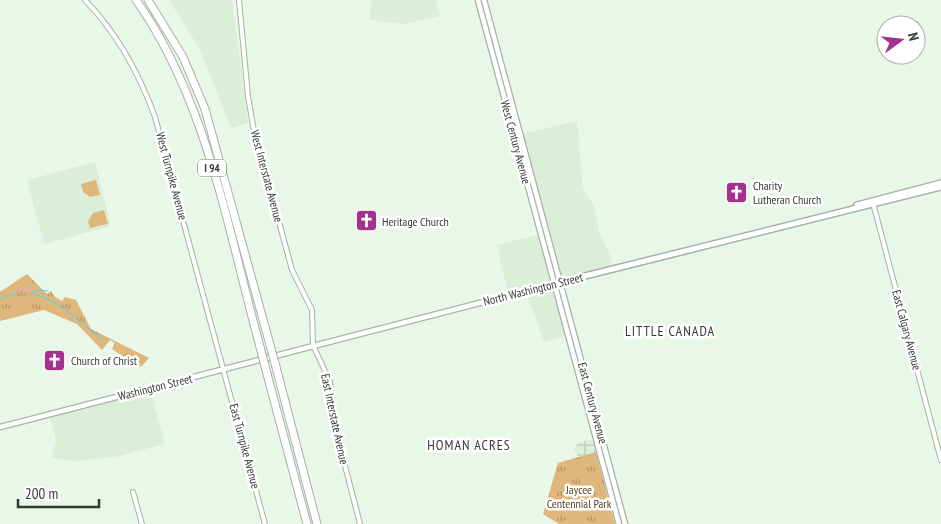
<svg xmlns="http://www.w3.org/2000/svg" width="941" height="524" viewBox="0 0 941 524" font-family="'PT Sans Narrow',sans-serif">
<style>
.built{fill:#dbeed8}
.industrial{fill:url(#industrial-grid)}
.grass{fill:#dfb67b}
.park{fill:url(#park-tufts)}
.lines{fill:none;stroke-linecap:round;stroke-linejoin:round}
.stream{stroke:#46daee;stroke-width:1}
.tertiary-casing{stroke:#a5b3a4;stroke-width:6}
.secondary-casing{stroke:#a5b3a4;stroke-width:7}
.primary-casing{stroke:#a5b3a4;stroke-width:8}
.motorway-casing{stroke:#a5b3a4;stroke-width:9}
.tertiary{stroke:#fff;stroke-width:4}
.secondary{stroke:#fff;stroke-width:4.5}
.primary{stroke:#fff;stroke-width:5}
.motorway{stroke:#fff;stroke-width:7}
.motorway-bridge-casing{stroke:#a5b3a4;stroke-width:9;stroke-linecap:butt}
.motorway-bridge{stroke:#fff;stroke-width:7}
.labels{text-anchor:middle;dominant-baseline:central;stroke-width:5;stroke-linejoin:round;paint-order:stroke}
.shield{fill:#fff;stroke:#727571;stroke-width:1}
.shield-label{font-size:11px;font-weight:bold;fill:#353a34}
.street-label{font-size:12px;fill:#353a34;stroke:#fff}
.poi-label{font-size:12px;fill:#353a34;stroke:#fff;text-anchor:start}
.park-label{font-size:12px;fill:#5c4420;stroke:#fff}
.neighbourhood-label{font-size:14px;letter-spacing:1px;fill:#353a34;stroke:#fff}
</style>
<defs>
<pattern id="industrial-grid" width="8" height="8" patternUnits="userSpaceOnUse" patternTransform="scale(1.25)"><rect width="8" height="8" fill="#dbeed8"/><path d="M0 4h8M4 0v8" fill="none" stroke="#bdcdba"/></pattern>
<pattern id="park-tufts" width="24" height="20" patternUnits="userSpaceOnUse" patternTransform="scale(1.25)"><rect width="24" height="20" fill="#dfb67b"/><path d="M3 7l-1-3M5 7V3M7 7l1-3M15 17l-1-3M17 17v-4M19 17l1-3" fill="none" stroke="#b69566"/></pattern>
</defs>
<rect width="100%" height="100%" fill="#e8f7e7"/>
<g class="built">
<polygon points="169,0 232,0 248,123 231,128 200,49"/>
<polygon points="371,0 436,0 440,16 403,24 370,20"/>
<polygon points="577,121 583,189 594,206 600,235 608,250 612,265 562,278 522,134"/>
<polygon points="95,162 111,226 44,244 27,180"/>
<polygon points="538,235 566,336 544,342 525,289 508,294 497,245"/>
<polygon points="150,389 165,444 115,457 73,461 52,458 56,441 50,415"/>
</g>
<polygon class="industrial" points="592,439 596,452 578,457 575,448 578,443"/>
<g class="grass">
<polygon points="96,180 100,195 90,197 83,192 81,184"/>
<polygon points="104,210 108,224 90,228 88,221 93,213"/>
</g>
<g class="park">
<polygon points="27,274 47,294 51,291 55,297 62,301 65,297 76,300 91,329 149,358 142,366 137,367 134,363 112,349 115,343 110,340 102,350 77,324 44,310 0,321 0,292"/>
<polygon points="596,452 615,524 559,524 543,514 558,463"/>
</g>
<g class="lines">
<g class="stream">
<polyline points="31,293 37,290 48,291"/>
<path d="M0 299C42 278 73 319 104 340"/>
</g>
<defs>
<g id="tertiary">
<path d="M85 0C118 34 139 73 155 117L265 524"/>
<polyline points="239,0 248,96 253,126 292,270 312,310 313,345 330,382 335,427 360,524"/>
<polyline points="873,203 941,460"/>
<polyline points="133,492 142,524"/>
</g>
<g id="secondary">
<polyline points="478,0 619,524"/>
<polyline points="484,0 625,524"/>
<polyline points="0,427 561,282"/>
</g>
<g id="primary">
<polyline points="857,205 941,183"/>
<polyline points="561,282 941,187"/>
</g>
<g id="motorway">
<path d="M136 0C207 100 228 230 260 347"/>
<polyline points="148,0 183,57 205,109 270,345"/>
<polyline points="276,367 317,524"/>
<polyline points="266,370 307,524"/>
</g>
</defs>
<use href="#tertiary" class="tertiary-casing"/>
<use href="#secondary" class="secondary-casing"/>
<use href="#primary" class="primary-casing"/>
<use href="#motorway" class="motorway-casing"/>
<use href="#tertiary" class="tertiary"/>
<use href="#secondary" class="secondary"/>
<use href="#primary" class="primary"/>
<use href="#motorway" class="motorway"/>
<defs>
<g id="motorway-bridge">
<polyline points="270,345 276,367"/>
<polyline points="260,347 266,370"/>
</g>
</defs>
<use href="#motorway-bridge" class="motorway-bridge-casing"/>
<use href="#motorway-bridge" class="motorway-bridge"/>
</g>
<defs>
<symbol id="church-square" viewBox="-11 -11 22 22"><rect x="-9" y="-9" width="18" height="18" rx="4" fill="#a4318d" stroke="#fff"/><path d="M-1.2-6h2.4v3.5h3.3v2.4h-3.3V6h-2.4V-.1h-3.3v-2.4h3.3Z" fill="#fff"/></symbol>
</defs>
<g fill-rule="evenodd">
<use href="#church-square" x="724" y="180" width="25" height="25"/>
<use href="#church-square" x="354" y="208" width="25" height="25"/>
<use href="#church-square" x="42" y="348" width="25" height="25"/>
</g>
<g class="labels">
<rect class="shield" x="198" y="159.5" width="28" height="17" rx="4"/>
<g class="shield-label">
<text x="212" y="168">I 94</text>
</g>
<g class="street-label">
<text transform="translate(516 142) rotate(75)">West Century Avenue</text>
<text transform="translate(172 176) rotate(75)">West Turnpike Avenue</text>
<text transform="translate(267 176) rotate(75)">West Interstate Avenue</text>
<text transform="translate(533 289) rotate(-14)">North Washington Street</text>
<text transform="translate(907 330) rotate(75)">East Calgary Avenue</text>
<text transform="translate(155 387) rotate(-14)">Washington Street</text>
<text transform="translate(593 403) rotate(75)">East Century Avenue</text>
<text transform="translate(335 419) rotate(78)">East Interstate Avenue</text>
<text transform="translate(245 446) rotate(75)">East Turnpike Avenue</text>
</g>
<g class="poi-label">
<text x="753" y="185">Charity<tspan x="753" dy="14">Lutheran Church</tspan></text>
<text x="382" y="221">Heritage Church</text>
<text x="71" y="360">Church of Christ</text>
</g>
<g class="park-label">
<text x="579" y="489">Jaycee<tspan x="579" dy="14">Centennial Park</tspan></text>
</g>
<g class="neighbourhood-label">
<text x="670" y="331">LITTLE CANADA</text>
<text x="469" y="445">HOMAN ACRES</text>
</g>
</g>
<g transform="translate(901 40) rotate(75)"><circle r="24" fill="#ffffff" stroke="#aeb0ae"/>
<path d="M0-4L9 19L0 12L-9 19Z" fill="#a4318d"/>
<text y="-8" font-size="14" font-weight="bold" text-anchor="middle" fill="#353a34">N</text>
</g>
<path d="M18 499v8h81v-8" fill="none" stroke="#353a34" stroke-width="2.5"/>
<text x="25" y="499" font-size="15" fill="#353a34" stroke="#ffffff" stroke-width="4" paint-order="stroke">200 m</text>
</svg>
